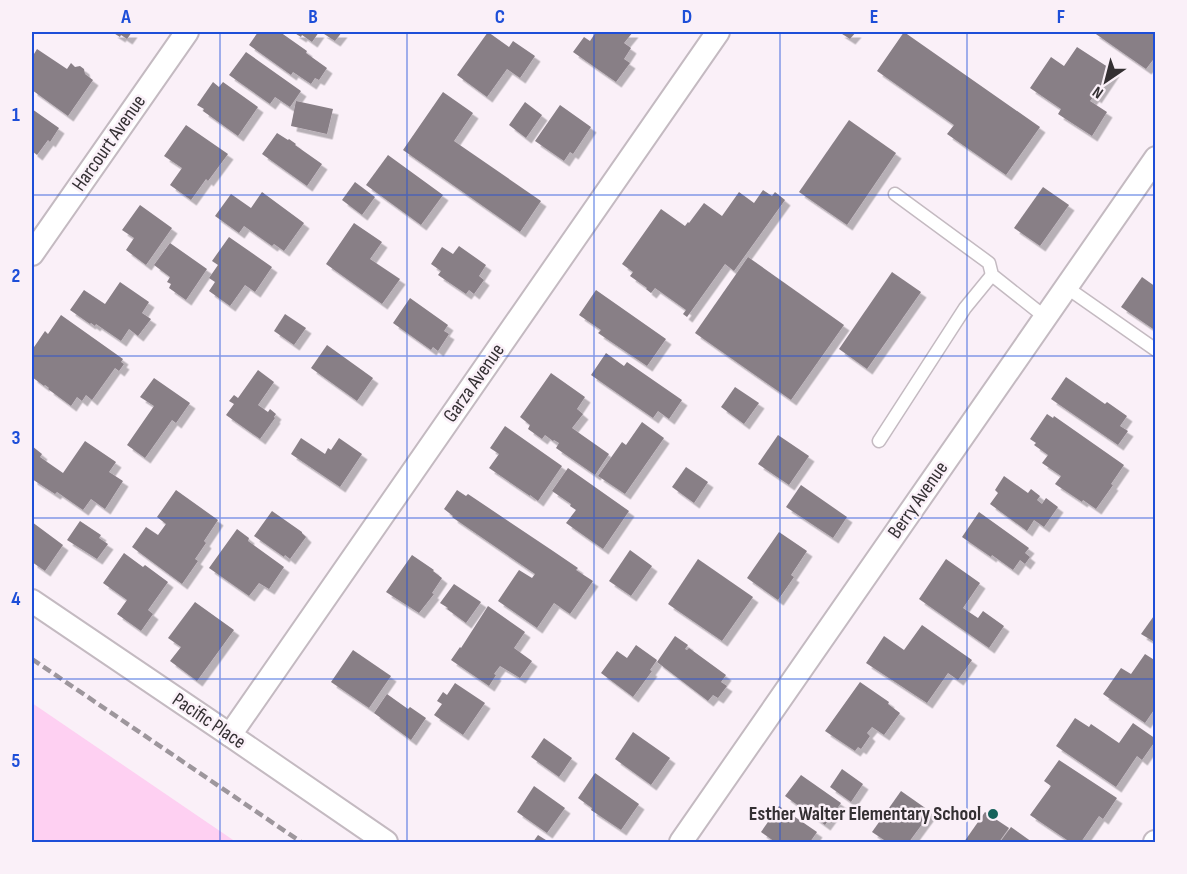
<svg xmlns="http://www.w3.org/2000/svg" width="1187" height="874" viewBox="0 0 1187 874" font-family="'Sofia Sans Condensed',sans-serif">
<style>
.green{fill:#fed0f2}
.building{fill:#887f86;filter:url(#shadow)}
.lines{fill:none;stroke-linecap:round;stroke-linejoin:round}
.lane-casing{stroke:#c4bac1;stroke-width:15}
.street-casing{stroke:#c4bac1;stroke-width:26}
.lane{stroke:#fff;stroke-width:12}
.street{stroke:#fff;stroke-width:22}
.rail{stroke:#9d969c;stroke-width:4.5;stroke-dasharray:9 4.5;stroke-linecap:butt}
.grid{fill:none;stroke:#1d4ed8;stroke-width:1.5;stroke-opacity:0.55}
.poi-dot{fill:#16625b;stroke:#faf0f8;stroke-width:2}
.labels{text-anchor:middle;dominant-baseline:central;stroke-width:5;stroke-linejoin:round;paint-order:stroke}
.street-label{font-size:20px;fill:#343033;stroke:#faf0f8}
.poi-label{font-size:20px;font-weight:bold;fill:#343033;stroke:#faf0f8;text-anchor:end}
.neatline{fill:none;stroke:#1d4ed8;stroke-width:2}
.grid-label{font-size:20px;text-anchor:middle;font-weight:bold;fill:#1d4ed8}
</style>
<defs>
<filter id="shadow"><feDropShadow dx="5.5" dy="5.5" stdDeviation="0" flood-color="#0004"/></filter>
</defs>
<rect width="100%" height="100%" fill="#faf0f8"/>
<polygon class="green" points="32,703 236,842 32,842"/>
<g class="building">
<polygon points="112,32 132,32 127,39 121,35 120,37"/>
<polygon points="258,32 280,32 307,51 306,53 327,68 319,80 315,78 311,84 293,72 291,75 249,45"/>
<polygon points="293,32 319,32 312,42 302,35 301,37"/>
<polygon points="321,32 342,32 335,41"/>
<polygon points="488,32 509,47 513,41 535,56 520,78 507,69 487,97 457,75"/>
<polygon points="596,32 633,32 624,43 631,48 624,59 630,63 616,82 573,52 584,37 590,41"/>
<polygon points="839,32 856,32 850,39"/>
<polygon points="904,32 1040,127 1006,175 947,134 954,125 877,71"/>
<polygon points="1093,32 1156,32 1156,56 1146,69"/>
<polygon points="1077,47 1114,71 1096,98 1094,96 1090,101 1107,112 1092,136 1058,114 1061,109 1030,88 1051,57 1064,66"/>
<polygon points="37,49 67,69 71,63 75,67 80,66 84,69 85,74 93,80 68,116 32,90 32,52 34,54"/>
<polygon points="246,52 301,91 290,107 275,97 270,104 229,75"/>
<polygon points="213,82 219,87 223,82 258,107 238,136 203,111 204,109 197,105"/>
<polygon points="443,92 473,113 454,141 541,201 520,232 403,150"/>
<polygon points="296,101 333,109 327,134 291,126"/>
<polygon points="525,102 542,115 526,138 509,125"/>
<polygon points="560,105 591,127 573,154 570,152 564,161 535,141"/>
<polygon points="32,109 59,128 50,142 48,140 37,155 32,151"/>
<polygon points="849,120 896,153 847,225 799,192"/>
<polygon points="186,125 228,154 208,181 206,179 191,200 170,185 182,168 164,156"/>
<polygon points="277,133 288,140 289,139 296,144 295,145 322,164 307,186 262,154"/>
<polygon points="388,155 443,195 421,225 366,185"/>
<polygon points="355,182 375,197 362,215 342,200"/>
<polygon points="1043,187 1069,205 1040,246 1014,228"/>
<polygon points="763,190 772,196 775,192 785,200 734,271 725,264 687,317 683,314 686,310 655,288 651,293 646,289 647,288 630,276 633,272 622,264 661,209 685,226 688,222 689,223 704,203 722,216 739,192 754,203"/>
<polygon points="262,192 304,223 284,251 274,244 272,246 244,226 239,233 215,216 231,194 251,208"/>
<polygon points="140,205 172,228 146,265 126,250 134,238 122,230"/>
<polygon points="354,223 382,242 370,259 400,279 382,304 326,264"/>
<polygon points="229,237 272,267 255,292 245,285 230,306 209,291 215,282 209,278 218,265 212,261"/>
<polygon points="170,243 207,269 186,300 169,288 171,284 167,282 170,277 154,265"/>
<polygon points="459,246 486,265 479,276 484,280 474,294 469,290 466,294 438,275 441,271 431,264 442,247 453,254"/>
<polygon points="748,257 844,325 791,400 695,333"/>
<polygon points="892,272 921,292 867,369 839,349"/>
<polygon points="1142,277 1156,287 1156,331 1121,307"/>
<polygon points="120,282 149,302 142,313 151,319 138,336 129,329 121,341 96,324 95,326 91,323 90,324 70,310 84,290 105,304"/>
<polygon points="596,290 666,339 647,366 598,333 601,330 579,315"/>
<polygon points="410,298 448,325 444,331 449,334 438,351 433,347 431,350 393,323"/>
<polygon points="285,314 306,328 294,345 274,331"/>
<polygon points="61,315 123,359 121,362 124,364 119,371 115,368 92,400 86,395 82,401 77,397 71,406 48,389 49,388 45,385 44,386 32,377 32,350 45,331 48,334"/>
<polygon points="327,345 373,378 357,401 311,368"/>
<polygon points="606,353 624,366 627,362 682,400 669,419 658,411 653,418 591,375"/>
<polygon points="258,370 274,382 258,405 268,412 270,409 276,414 274,417 275,418 260,439 226,415 234,404 229,401 234,395 238,398"/>
<polygon points="551,373 585,397 577,409 583,414 572,428 609,454 595,475 556,448 559,443 554,440 553,441 545,435 542,439 528,429 530,425 520,417"/>
<polygon points="1066,377 1105,404 1107,402 1127,416 1120,426 1128,431 1118,445 1051,399"/>
<polygon points="154,378 190,403 176,423 172,420 145,458 127,445 154,406 140,397"/>
<polygon points="735,387 759,403 744,424 721,407"/>
<polygon points="1047,414 1053,418 1054,416 1124,465 1111,484 1113,485 1096,509 1083,500 1082,502 1055,484 1061,476 1042,463 1048,455 1034,445 1036,443 1030,439"/>
<polygon points="642,422 664,438 625,494 598,476 622,442 626,445"/>
<polygon points="505,426 562,466 538,501 530,495 530,496 489,468 499,454 490,448"/>
<polygon points="778,435 809,456 789,485 758,464"/>
<polygon points="301,438 325,454 328,448 331,450 339,438 362,454 340,487 291,454"/>
<polygon points="85,441 116,462 109,472 123,481 105,509 91,499 83,510 57,492 55,494 32,479 32,446 42,454 40,457 63,473"/>
<polygon points="686,467 708,482 694,503 672,487"/>
<polygon points="568,468 629,511 603,549 566,523 576,510 570,506 571,504 552,491"/>
<polygon points="1004,476 1028,493 1031,489 1040,496 1037,500 1042,504 1046,498 1058,507 1044,527 1034,520 1027,531 990,504 998,493 995,490"/>
<polygon points="801,485 847,517 833,538 786,507"/>
<polygon points="176,490 218,520 204,541 206,543 195,559 198,561 182,584 132,547 146,527 158,535 166,524 157,517"/>
<polygon points="457,490 466,496 468,494 553,551 578,568 576,570 593,581 570,614 554,603 537,628 498,601 519,570 532,578 535,574 452,517 453,516 444,509"/>
<polygon points="272,511 302,532 302,533 306,537 290,559 285,555 284,557 254,536"/>
<polygon points="979,512 1029,548 1025,553 1030,557 1025,564 1020,560 1013,570 992,555 991,557 962,537"/>
<polygon points="80,521 101,535 99,538 108,544 97,559 67,540"/>
<polygon points="32,522 63,545 45,571 32,562"/>
<polygon points="237,529 249,538 248,541 284,567 269,589 259,583 249,596 209,568"/>
<polygon points="779,532 807,551 791,575 794,577 778,600 747,578"/>
<polygon points="630,550 652,566 631,596 609,581"/>
<polygon points="124,553 143,567 145,565 168,582 148,610 153,614 141,631 117,614 127,600 103,583"/>
<polygon points="412,555 434,570 433,571 442,578 432,593 434,594 419,613 386,592"/>
<polygon points="698,559 753,597 722,641 668,604"/>
<polygon points="946,559 980,583 963,608 978,618 983,611 1004,626 989,648 919,599"/>
<polygon points="454,584 481,602 466,623 447,609 448,608 440,603"/>
<polygon points="195,602 234,630 197,681 170,661 181,647 168,638"/>
<polygon points="488,606 525,632 514,648 532,661 520,678 500,666 494,674 496,675 489,686 451,660 460,647 461,648"/>
<polygon points="1156,613 1156,643 1141,634"/>
<polygon points="922,625 972,660 958,680 948,673 927,703 866,663 884,636 904,650"/>
<polygon points="675,636 688,645 685,649 687,650 689,648 726,675 721,682 727,686 718,698 713,695 708,701 657,662"/>
<polygon points="636,645 657,660 650,670 652,671 633,697 601,673 617,651 627,658"/>
<polygon points="353,650 391,676 369,708 331,682"/>
<polygon points="1145,654 1156,661 1156,707 1145,723 1103,694 1121,668 1131,674"/>
<polygon points="860,682 889,702 888,704 900,713 884,735 872,727 867,733 870,736 861,749 858,747 855,751 825,731"/>
<polygon points="455,683 485,703 463,735 434,715 442,704 437,701 443,692 447,695"/>
<polygon points="387,694 408,709 410,707 426,718 411,740 374,713"/>
<polygon points="1075,718 1089,727 1091,724 1119,743 1133,723 1156,739 1156,740 1142,760 1137,756 1116,787 1056,746"/>
<polygon points="633,732 670,758 651,785 615,759"/>
<polygon points="544,738 572,758 559,777 531,757"/>
<polygon points="1059,760 1117,798 1103,819 1099,816 1081,842 1070,842 1030,815 1051,786 1044,781"/>
<polygon points="842,769 863,784 851,802 830,787"/>
<polygon points="595,773 639,804 621,830 591,810 592,808 578,798"/>
<polygon points="801,775 841,803 825,825 785,796"/>
<polygon points="534,786 565,808 547,833 517,812"/>
<polygon points="901,791 931,812 909,842 887,842 872,832"/>
<polygon points="779,806 817,832 810,842 775,842 761,832"/>
<polygon points="985,812 1009,828 999,842 964,842"/>
<polygon points="1011,827 1032,842 1000,842"/>
<polygon points="538,835 549,842 533,842"/>
</g>
<g class="lines">
<defs>
<g id="lane">
<polyline points="895,194 989,263 992,275 1045,317"/>
<polyline points="1066,287 1156,350"/>
<polyline points="879,441 965,308 992,275"/>
</g>
<g id="street">
<polyline points="32,254 187,32"/>
<polyline points="32,601 230,735 386,842"/>
<polyline points="230,735 718,32"/>
<polyline points="681,842 1156,158"/>
<polyline points="1155,842 1156,842"/>
</g>
</defs>
<use href="#lane" class="lane-casing"/>
<use href="#street" class="street-casing"/>
<use href="#lane" class="lane"/>
<use href="#street" class="street"/>
<polyline class="rail" points="32,659 301,842"/>
</g>
<path class="grid" d="M220 32V842M407 32V842M594 32V842M780 32V842M967 32V842M32 195H1156M32 356H1156M32 518H1156M32 679H1156"/>
<circle class="poi-dot" cx="993" cy="814" r="6"/>
<g class="labels">
<g class="street-label">
<text transform="translate(109 143) rotate(-55)">Harcourt Avenue</text>
<text transform="translate(474 383) rotate(-55)">Garza Avenue</text>
<text transform="translate(918 500) rotate(-55)">Berry Avenue</text>
<text transform="translate(209 721) rotate(34)">Pacific Place</text>
</g>
<g class="poi-label">
<text x="981" y="814">Esther Walter Elementary School</text>
</g>
</g>
<rect width="1187" height="874" fill="none" stroke="#faf0f8" stroke-width="66"/>
<g transform="translate(1106 81) rotate(215)" stroke="#faf0f8" stroke-width="4.5" paint-order="stroke">
<path d="M0-4.5L10 22L0 15L-10 22Z" fill="#343033"/>
<text y="-9" font-size="16" font-weight="bold" text-anchor="middle" fill="#343033">N</text>
</g>
<rect x="33" y="33" width="1121" height="808" class="neatline"/>
<g class="grid-label">
<text x="126" y="23">A</text>
<text x="313" y="23">B</text>
<text x="500" y="23">C</text>
<text x="687" y="23">D</text>
<text x="874" y="23">E</text>
<text x="1061" y="23">F</text>
<text x="16" y="121">1</text>
<text x="16" y="282">2</text>
<text x="16" y="444">3</text>
<text x="16" y="605">4</text>
<text x="16" y="767">5</text>
</g>
</svg>
